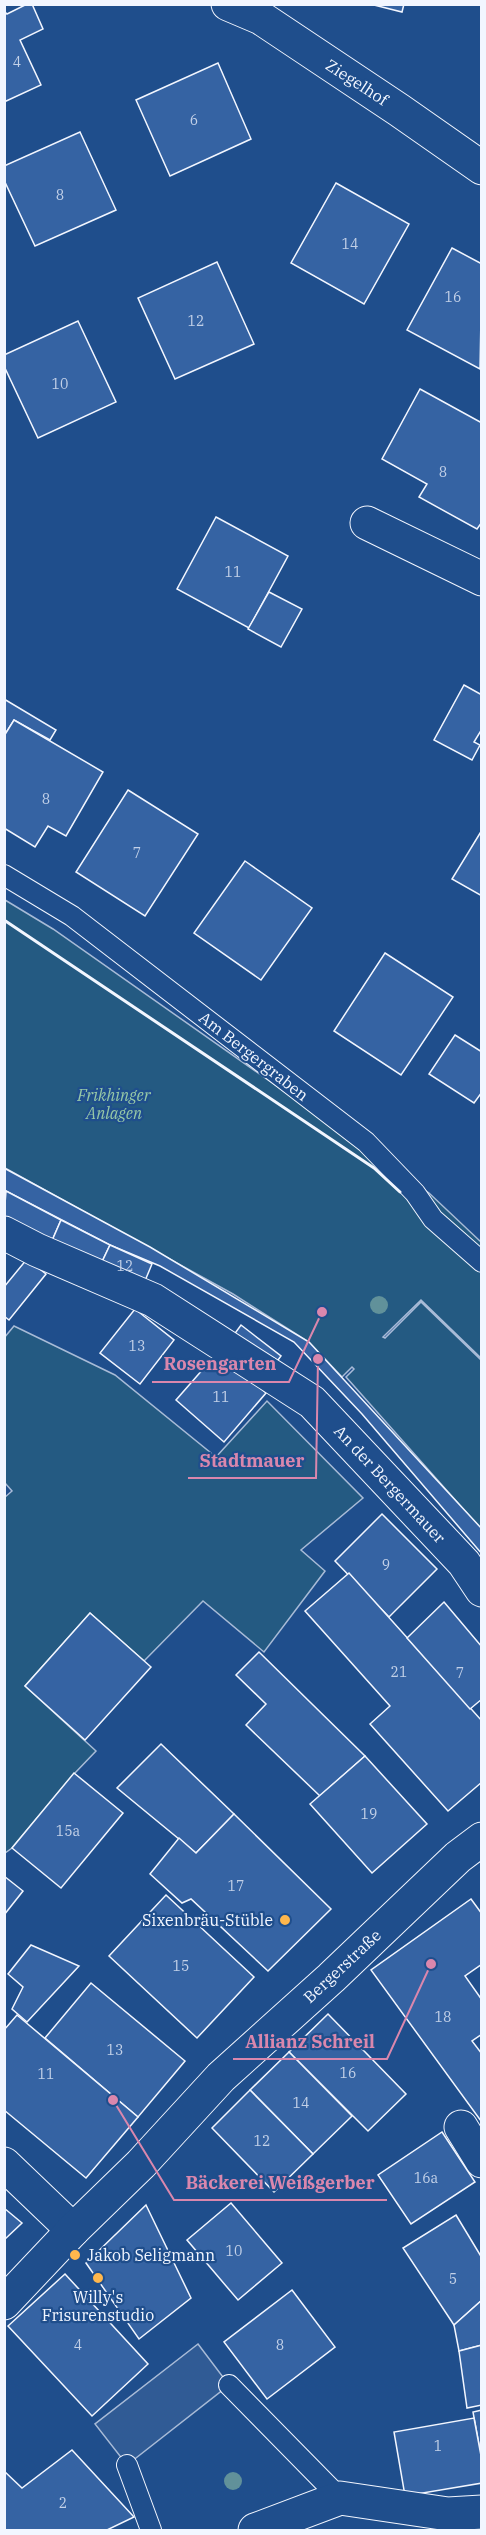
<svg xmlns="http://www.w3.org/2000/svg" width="486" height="2535" viewBox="0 0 486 2535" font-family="'IBM Plex Serif',serif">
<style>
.green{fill:#245a82;stroke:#a8bbd7;stroke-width:1.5}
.parking{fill:#305b95;stroke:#a8bbd7;stroke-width:1.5}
.building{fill:#3563a3;stroke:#f2f6ff;stroke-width:1.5}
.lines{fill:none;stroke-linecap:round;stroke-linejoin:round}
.service-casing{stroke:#f2f6ff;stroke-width:22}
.minor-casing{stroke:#f2f6ff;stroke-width:35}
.service{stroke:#1f4e8c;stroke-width:20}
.minor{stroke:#1f4e8c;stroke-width:33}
.wall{stroke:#f2f6ff;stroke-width:3}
.tree{fill:#61919a}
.poi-dot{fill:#ffb74d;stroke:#1f4e8c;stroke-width:2}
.labels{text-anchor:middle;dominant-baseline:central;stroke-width:4.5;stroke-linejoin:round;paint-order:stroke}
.number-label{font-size:14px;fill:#c3d1e8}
.street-label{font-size:16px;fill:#f2f6ff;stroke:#1f4e8c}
.park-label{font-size:16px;font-style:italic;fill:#97c8a6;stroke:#1f4e8c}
.poi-label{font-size:16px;fill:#f2f6ff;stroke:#1f4e8c;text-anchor:end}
.leader{fill:none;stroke:#da87ad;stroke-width:2}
.callout-dot{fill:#da87ad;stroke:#1f4e8c;stroke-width:2}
.callout-label{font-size:18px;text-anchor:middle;font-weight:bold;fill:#da87ad;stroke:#1f4e8c;stroke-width:4.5;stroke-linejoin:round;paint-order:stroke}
</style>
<rect width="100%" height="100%" fill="#1f4e8c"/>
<g class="green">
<polygon points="5,900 53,929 429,1193 481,1242 481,1358 421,1300 383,1337 385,1338 421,1302 481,1360 481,1529 346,1377 354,1369 352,1367 342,1377 309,1342 233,1294 5,1168"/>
<polygon points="14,1326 115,1375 216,1457 267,1401 363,1498 301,1550 325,1571 264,1652 203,1601 144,1661 90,1613 25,1686 96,1751 74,1774 12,1848 5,1853 4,1498 12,1491 5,1483 4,1338"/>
</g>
<polygon class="parking" points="198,2344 229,2385 127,2465 95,2424"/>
<g class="building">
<polygon points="27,4 32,4 43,29 20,40 41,85 4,102 4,11 7,14"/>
<polygon points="370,4 404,4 402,12"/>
<polygon points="218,63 251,139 170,176 136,100"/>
<polygon points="80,132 116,210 35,246 4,180 4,166"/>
<polygon points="336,183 409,224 364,304 291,263"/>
<polygon points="452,248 482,264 480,369 407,330"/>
<polygon points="217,262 254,344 175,379 138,298"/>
<polygon points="78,321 116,402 38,438 4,366 4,355"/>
<polygon points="420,389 482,423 482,522 477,529 419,497 427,484 382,459"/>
<polygon points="216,517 288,556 249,628 177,589"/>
<polygon points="269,592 302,609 281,647 248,629"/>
<polygon points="464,685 482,695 482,729 474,742 480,745 472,760 434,740"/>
<polygon points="4,699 56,730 50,740 14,720 4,736"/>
<polygon points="14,720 103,772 66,836 48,826 35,847 4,828 4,736"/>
<polygon points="128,790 198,834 145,916 76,872"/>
<polygon points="482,830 482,896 452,879"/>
<polygon points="245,861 312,908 261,980 194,933"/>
<polygon points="385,953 453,997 401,1075 334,1031"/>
<polygon points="455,1035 482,1052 482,1092 474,1103 429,1074"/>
<polygon points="4,1168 150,1247 309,1342 482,1529 482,1554 362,1414 294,1342 160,1266 110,1245 4,1190"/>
<polygon points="6,1191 61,1220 51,1243 4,1217"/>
<polygon points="61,1220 110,1245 99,1268 51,1243"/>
<polygon points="110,1245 152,1264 142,1288 99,1268"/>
<polygon points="27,1259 46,1274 9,1320 4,1316 4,1287"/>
<polygon points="135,1309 174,1340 140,1384 100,1353"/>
<polygon points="241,1325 281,1356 273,1367 233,1336"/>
<polygon points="218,1352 266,1393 224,1442 176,1400"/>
<polygon points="382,1514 437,1569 389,1617 335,1561"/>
<polygon points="349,1573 482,1721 482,1782 448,1811 370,1724 390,1706 305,1611"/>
<polygon points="444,1602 482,1647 482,1699 470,1709 407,1638"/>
<polygon points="90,1613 151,1667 85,1740 25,1686"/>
<polygon points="259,1652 365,1756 320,1796 246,1725 266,1704 236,1675"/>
<polygon points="161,1744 234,1814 196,1853 117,1788"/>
<polygon points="365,1756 427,1824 372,1873 310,1804"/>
<polygon points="74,1773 123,1813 61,1888 12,1848"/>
<polygon points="234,1814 331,1909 268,1971 191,1899 182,1903 150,1874 179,1838 196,1853"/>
<polygon points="4,1876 23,1891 4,1915"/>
<polygon points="166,1895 254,1977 197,2038 109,1956"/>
<polygon points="471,1899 482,1914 482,1964 465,1976 482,2000 482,2034 472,2041 482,2054 481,2121 371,1970"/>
<polygon points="31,1945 79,1966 27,2022 12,2009 23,1987 8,1974"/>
<polygon points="91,1983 185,2061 138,2117 45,2038"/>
<polygon points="328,2014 406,2094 368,2131 289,2052"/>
<polygon points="17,2015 138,2117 86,2178 4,2110 4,2030"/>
<polygon points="289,2052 352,2116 313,2154 250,2090"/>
<polygon points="250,2090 313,2154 274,2192 212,2128"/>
<polygon points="442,2132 475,2182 411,2224 378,2175"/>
<polygon points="231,2203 282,2263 238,2300 187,2240"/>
<polygon points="146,2205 191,2298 139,2339 86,2263"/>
<polygon points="4,2208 22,2223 4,2240"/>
<polygon points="456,2215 482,2258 482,2300 454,2325 403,2248"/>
<polygon points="65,2274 148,2364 92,2416 8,2326"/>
<polygon points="292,2290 335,2347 267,2399 224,2342"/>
<polygon points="482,2300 482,2345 459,2351 454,2325"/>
<polygon points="482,2345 482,2405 467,2408 459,2351"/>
<polygon points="482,2410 482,2461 473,2412"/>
<polygon points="474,2418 482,2461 482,2483 405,2496 394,2432"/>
<polygon points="72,2450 134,2517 107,2530 4,2530 4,2471 22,2488"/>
</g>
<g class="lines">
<defs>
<g id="service">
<polyline points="4,875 72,916 366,1142 415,1193 433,1219 482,1262"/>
<polyline points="229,2385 340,2498"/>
<polyline points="127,2465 151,2530"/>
</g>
<g id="minor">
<polyline points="228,4 261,18 399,110 482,168"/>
<polyline points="367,523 482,579"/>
<polyline points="4,1233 37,1250 153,1300 312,1402 464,1563 482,1590"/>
<polyline points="461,2127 482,2161"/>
<polyline points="4,2164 73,2230"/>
<polyline points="4,2303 73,2230 141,2164 221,2077 331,1978 458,1857 482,1839"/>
<polyline points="255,2530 340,2498 448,2514 482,2512"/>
</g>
</defs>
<use href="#service" class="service-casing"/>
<use href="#minor" class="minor-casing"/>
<use href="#service" class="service"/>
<use href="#minor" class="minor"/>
<polyline class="wall" points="4,920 374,1168 400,1192"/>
</g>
<g class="tree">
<circle cx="379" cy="1305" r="9"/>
<circle cx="233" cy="2481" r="9"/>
</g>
<g class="poi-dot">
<circle cx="285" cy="1920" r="6"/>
<circle cx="75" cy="2255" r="6"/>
<circle cx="98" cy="2278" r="6"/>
</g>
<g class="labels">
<g class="number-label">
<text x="17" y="62">4</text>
<text x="194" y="120">6</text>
<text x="60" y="195">8</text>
<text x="350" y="244">14</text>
<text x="453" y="297">16</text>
<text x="196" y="321">12</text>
<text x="60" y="384">10</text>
<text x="443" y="472">8</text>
<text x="233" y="572">11</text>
<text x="46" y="799">8</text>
<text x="137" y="853">7</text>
<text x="125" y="1266">12</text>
<text x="137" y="1346">13</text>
<text x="221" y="1397">11</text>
<text x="386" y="1565">9</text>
<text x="399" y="1672">21</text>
<text x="460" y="1673">7</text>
<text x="369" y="1814">19</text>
<text x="68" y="1831">15a</text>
<text x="236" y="1886">17</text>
<text x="181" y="1966">15</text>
<text x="443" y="2017">18</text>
<text x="115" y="2050">13</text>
<text x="348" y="2073">16</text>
<text x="46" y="2074">11</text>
<text x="301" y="2103">14</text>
<text x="262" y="2141">12</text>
<text x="426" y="2178">16a</text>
<text x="234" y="2251">10</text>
<text x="453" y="2279">5</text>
<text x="78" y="2345">4</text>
<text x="280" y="2345">8</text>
<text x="438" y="2446">1</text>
<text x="63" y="2503">2</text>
</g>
<g class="street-label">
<text transform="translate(357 82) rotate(33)">Ziegelhof</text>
<text transform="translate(254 1056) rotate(38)">Am Bergergraben</text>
<text transform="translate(390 1484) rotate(47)">An der Bergermauer</text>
<text transform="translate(342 1966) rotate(-43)">Bergerstraße</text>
</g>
<g class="park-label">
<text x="114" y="1095">Frikhinger<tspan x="114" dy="18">Anlagen</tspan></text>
</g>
<g class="poi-label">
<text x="273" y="1920">Sixenbräu-Stüble</text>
<text x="87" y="2255" text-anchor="start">Jakob Seligmann</text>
<text x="98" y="2297" text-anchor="middle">Willy's<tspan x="98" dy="18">Frisurenstudio</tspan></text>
</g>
</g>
<path class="leader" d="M322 1312L289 1382H152M318 1359L316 1478H188M431 1964L387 2059H233M113 2100L174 2200H387"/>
<g class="callout-dot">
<circle cx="322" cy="1312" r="6"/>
<circle cx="318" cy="1359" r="6"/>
<circle cx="431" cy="1964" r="6"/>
<circle cx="113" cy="2100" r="6"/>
</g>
<g class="callout-label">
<text x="220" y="1370">Rosengarten</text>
<text x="252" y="1467">Stadtmauer</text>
<text x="310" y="2048">Allianz Schreil</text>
<text x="280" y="2189">Bäckerei Weißgerber</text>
</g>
<rect width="486" height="2535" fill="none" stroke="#f2f6ff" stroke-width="12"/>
</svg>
